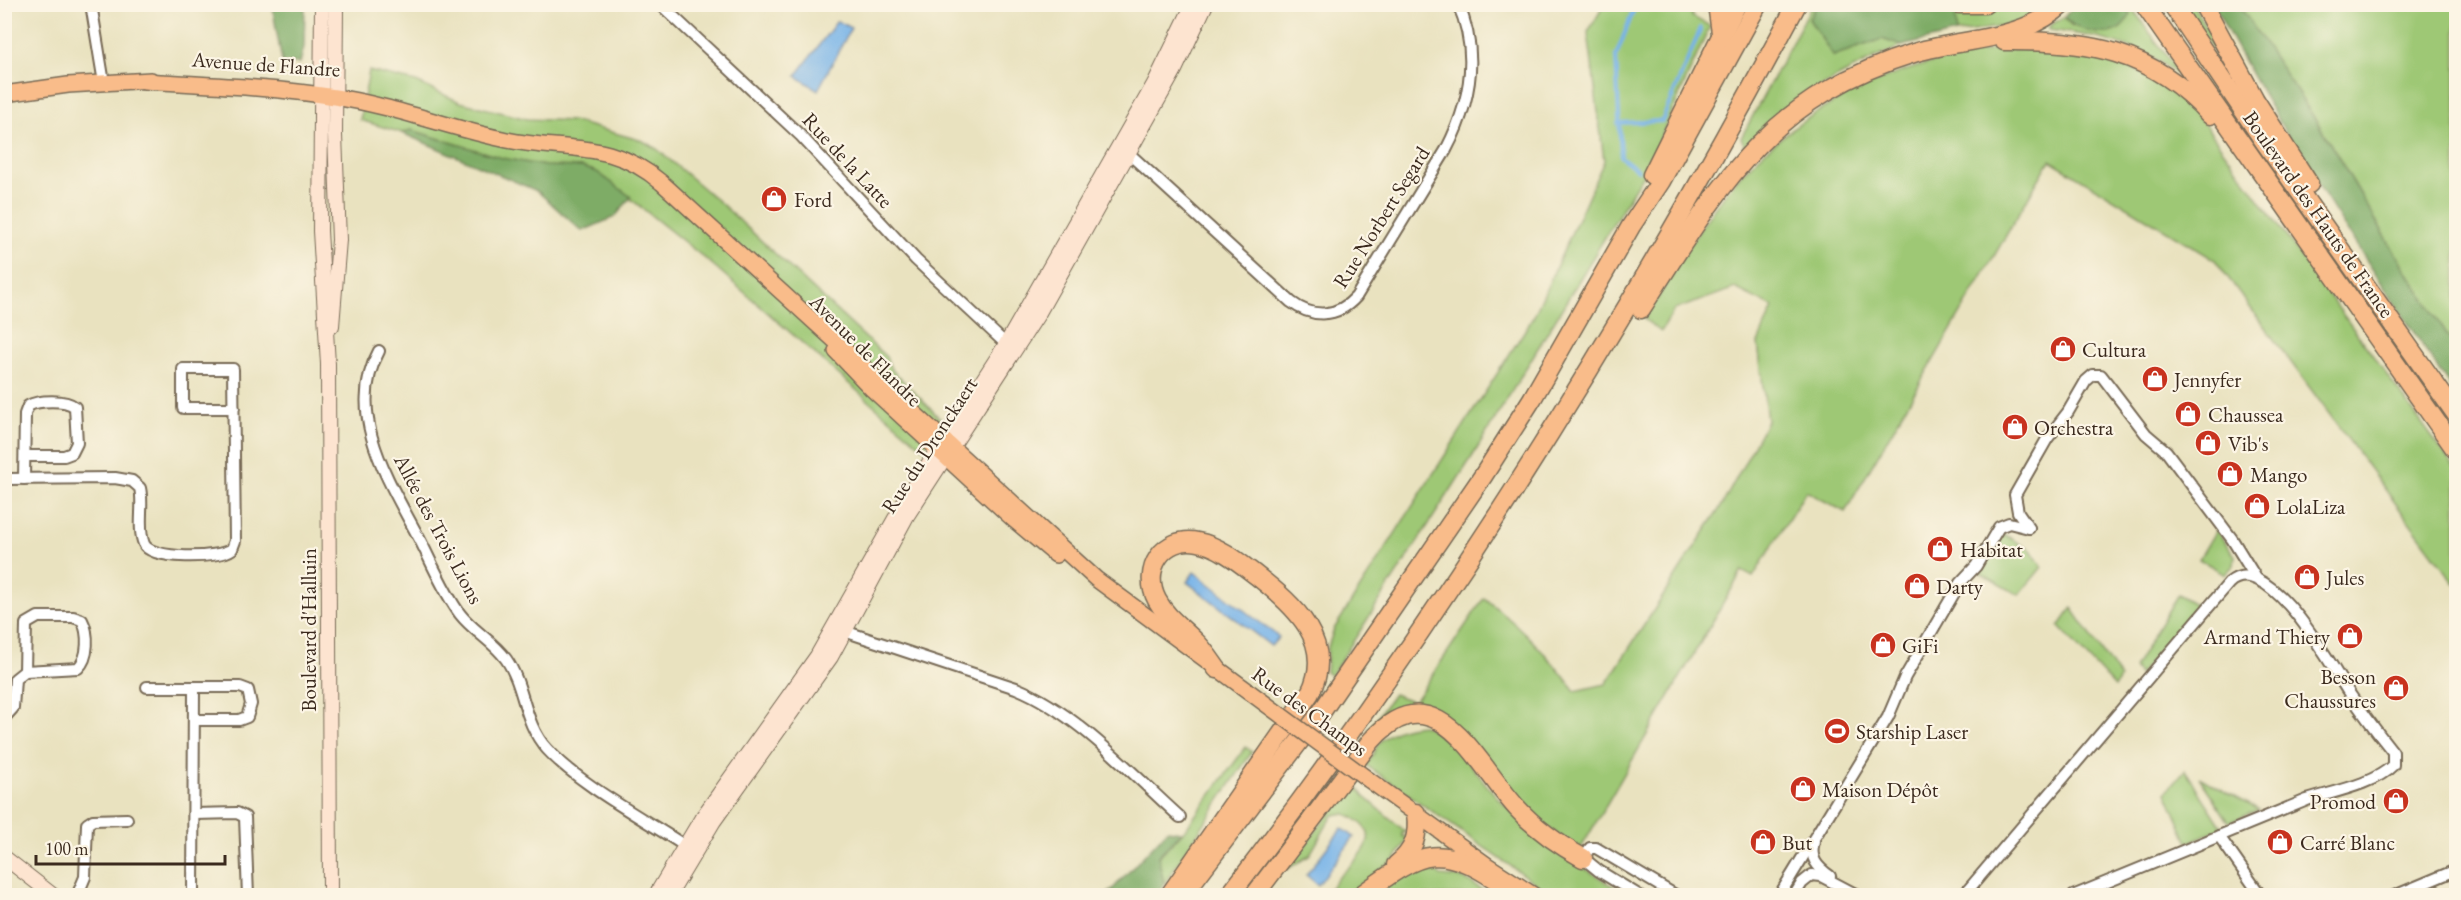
<svg xmlns="http://www.w3.org/2000/svg" width="2461" height="900" viewBox="0 0 2461 900" font-family="'EB Garamond',serif">
<style>
.green{fill:#9ec875;stroke:#6c794a;stroke-width:1.5}
.forest{fill:#7eac66;stroke:#5c6b42;stroke-width:1.5}
.water{fill:#76b2e8;stroke:#586e83;stroke-width:1.5}
.lines{fill:none;stroke-linecap:round;stroke-linejoin:round}
.stream{stroke:#76b2e8;stroke-width:4}
.street-casing{stroke:#786a56;stroke-width:14}
.secondary-casing{stroke:#786a56;stroke-width:16}
.primary-casing{stroke:#786a56;stroke-width:18}
.highway-casing{stroke:#786a56;stroke-width:21}
.street{stroke:#fff;stroke-width:10}
.secondary{stroke:#fde4d0;stroke-width:14}
.primary{stroke:#f9bc8a;stroke-width:15}
.highway{stroke:#f9bc8a;stroke-width:18}
.primary-bridge-casing{stroke:#786a56;stroke-width:18;stroke-linecap:butt}
.primary-bridge{stroke:#f9bc8a;stroke-width:15}
.labels{text-anchor:middle;dominant-baseline:central;stroke-width:4.5;stroke-linejoin:round;paint-order:stroke}
.street-label{font-size:21px;fill:#3b2a1e;stroke:#fcf5e5}
.poi-label{font-size:21px;fill:#3b2a1e;stroke:#fcf5e5;text-anchor:start}
</style>
<rect width="100%" height="100%" fill="#fcf5e5"/>
<filter id="ink" filterUnits="userSpaceOnUse"><feTurbulence type="fractalNoise" baseFrequency=".0167" numOctaves="2"/><feDisplacementMap in="SourceGraphic" scale="12" xChannelSelector="R" yChannelSelector="G"/><feConvolveMatrix kernelMatrix="1 2 1 2 8 2 1 2 1" color-interpolation-filters="sRGB"/></filter>
<filter id="wash" filterUnits="userSpaceOnUse"><feTurbulence type="fractalNoise" baseFrequency=".008" numOctaves="4" result="noise"/><feDisplacementMap in="SourceGraphic" scale="24" xChannelSelector="R" yChannelSelector="G"/><feGaussianBlur stdDeviation="1.35" result="paint"/><feColorMatrix in="noise" values="0 0 0 0 0 0 0 0 0 0 0 0 0 0 0 0 0 1.4 0 .05"/><feComposite in="paint" operator="in"/></filter>
<g filter="url(#wash)">
<rect width="100%" height="100%" fill="#e9e2bf"/>
<g class="green">
<polygon points="2453,4 2456,7 2456,348 2400,261 2319,125 2239,5"/>
<polygon points="1604,5 1695,5 1691,16 1710,26 1647,168 1472,457 1331,676 1326,672 1328,647 1334,629 1534,316 1604,161 1588,32"/>
<path d="M1812 5H1817L1809 19 1833 56 1882 39 1902 46C1843 71 1791 100 1745 146L1741 138Z"/>
<path d="M2010 5H2051C2025 26 1989 29 1956 33L1955 12 1978 13Z"/>
<path d="M2122 5H2130L2178 72 2176 73C2138 45 2095 35 2049 30V26L2064 17 2072 27 2131 14Z"/>
<polygon points="2181,5 2193,5 2221,54 2218,56"/>
<path d="M1999 49C2074 49 2139 55 2195 111L2456 470V585L2215 260 2050 160 1845 512 1806 491 1753 577 1742 571 1580 850 1541 823 1434 710 1410 707 1373 731 1368 730 1394 694 1414 702 1484 598C1519 625 1548 654 1575 691L1606 684 1722 505 1767 421 1758 343 1773 307 1735 288 1674 310 1661 332 1644 319C1675 272 1703 217 1741 175 1809 102 1901 62 1999 49Z"/>
<polygon points="369,71 416,82 460,102 527,119 572,121 643,141 657,149 724,206 886,357 891,369 944,422 923,448 713,265 597,172 582,167 545,166 502,158 411,130 402,133 360,120"/>
<polygon points="2216,530 2235,556 2234,565 2225,574 2199,559"/>
<polygon points="2003,534 2031,550 2042,567 2019,595 1980,573"/>
<polygon points="2178,594 2198,606 2139,674 2134,668"/>
<polygon points="2072,608 2120,678 2115,687 2059,627"/>
<path d="M1423 725C1458 740 1473 772 1498 798 1536 837 1582 868 1628 895H1552L1366 765C1371 759 1373 756 1375 750 1382 732 1407 726 1423 725Z"/>
<polygon points="1246,747 1252,752 1164,884 1158,857 1183,832"/>
<polygon points="2185,770 2222,827 2188,843 2166,792"/>
<polygon points="2199,777 2259,810 2229,822"/>
<path d="M1353 780 1364 796 1406 832 1402 833 1403 837 1410 836 1395 859 1346 895H1324C1331 889 1335 880 1342 874 1355 860 1384 839 1358 821 1350 815 1343 811 1332 816L1309 856 1287 869 1343 795 1346 794Z"/>
<polygon points="1427,864 1441,876 1463,878 1490,895 1376,896 1404,874"/>
</g>
<g class="forest">
<path d="M2076 4 2122 5 2131 14C2128 19 2124 26 2119 29 2103 38 2075 31 2064 17Z"/>
<polygon points="272,5 305,5 304,47 300,63 282,62"/>
<polygon points="1817,5 1937,5 1955,12 1956,33 1902,46 1882,39 1833,56 1809,19"/>
<path d="M2214 5H2239L2319 125 2400 261 2456 348V396C2372 268 2284 141 2214 5Z"/>
<polygon points="411,130 502,158 545,166 582,167 597,172 631,197 615,217 582,231 537,191 402,133"/>
<polygon points="1168,830 1182,832 1158,856 1164,884 1156,895 1107,895"/>
</g>
<g class="water">
<polygon points="837,21 851,28 818,90 796,76"/>
<polygon points="1194,572 1279,637 1271,646 1187,582"/>
<polygon points="1342,828 1354,837 1318,885 1306,875"/>
</g>
<g class="lines">
<g class="stream">
<polyline points="1636,4 1616,56 1621,157 1638,170"/>
<polyline points="1618,123 1662,121 1701,28"/>
</g>
</g>
</g>
<g filter="url(#ink)">
<g class="lines">
<defs>
<g id="street">
<polyline points="91,4 104,83"/>
<polyline points="660,4 801,136 916,260 1006,344"/>
<path d="M1124 149 1291 302C1312 318 1337 318 1356 297L1446 150C1470 104 1480 53 1458 4"/>
<path d="M379 351C344 414 390 483 419 538 432 563 443 591 460 614 473 631 493 641 506 659 525 686 523 723 547 749 579 784 644 819 685 846"/>
<path d="M4 479 115 478 132 481 140 488C144 505 137 528 144 544 151 560 219 559 232 549L235 541 233 369H183V408H234"/>
<path d="M24 479 25 414 28 406C38 400 66 399 75 407L77 443 72 453 64 456H25"/>
<polyline points="2029,528 2018,512 2015,495 2047,439 2068,412 2086,381 2093,375 2101,375 2146,434 2166,451 2232,539 2256,578"/>
<path d="M38 617H73L82 620C89 633 89 658 78 668L25 671 26 624Z"/>
<path d="M838 629 1016 688C1076 712 1132 774 1180 817"/>
<polyline points="147,687 240,687 248,690 251,704 247,717 239,720 194,720"/>
<polyline points="4,718 13,708 15,679 25,671"/>
<polyline points="194,814 237,813 245,817 248,896"/>
<polyline points="2219,836 2261,896"/>
<path d="M1814 842C1809 858 1817 867 1830 876"/>
<polyline points="77,896 85,877 87,824 93,820 127,819"/>
<polyline points="193,896 194,687"/>
<polyline points="1640,896 1599,871 1583,858 1590,848 1596,848 1677,896"/>
<polyline points="1779,896 1888,717 1905,677 1960,583 1976,566 1999,527 2009,523 2029,528"/>
<polyline points="1794,896 1802,883 1812,875 1821,876 1859,896"/>
<path d="M1963 896 2229 583C2267 548 2331 665 2347 690 2361 711 2377 732 2393 752V765C2375 784 2332 792 2307 800L2073 896"/>
<polyline points="2394,896 2456,870"/>
</g>
<g id="secondary">
<polyline points="322,4 320,231 328,364 330,896"/>
<polyline points="332,326 339,240 335,135 336,4"/>
<polyline points="4,857 54,896"/>
<polyline points="655,896 701,819 817,656 910,492 1006,344 1154,84 1193,4"/>
<polyline points="669,896 714,821 831,657 907,516 1037,316 1175,70 1206,4"/>
</g>
<g id="primary">
<path d="M144 81C207 85 272 87 335 97 394 106 449 128 507 140 567 152 611 139 662 183L1096 579 1282 716"/>
<polyline points="4,94 68,85 151,80"/>
<polyline points="836,351 872,389 1013,519 1056,555"/>
<polyline points="1369,780 1487,865 1535,896"/>
</g>
<g id="highway">
<polyline points="1717,4 1721,33"/>
<polyline points="1959,4 1985,4"/>
<polyline points="2144,4 2456,450"/>
<polyline points="2172,4 2264,141 2456,414"/>
<polyline points="2203,4 2255,100 2309,184"/>
<path d="M2004 41C2087 40 2152 50 2210 115"/>
<polyline points="1652,175 1737,4"/>
<path d="M1641 309C1720 185 1767 98 1917 52 1966 38 2023 41 2063 4"/>
<path d="M1396 865C1414 851 1419 836 1416 813"/>
<path d="M1169 896 1310 693C1336 642 1294 605 1257 576 1240 563 1220 546 1198 542 1163 535 1141 570 1157 600 1166 617 1181 627 1194 640 1203 648 1210 659 1217 669"/>
<polyline points="1182,896 1320,714 1483,476 1532,399 1631,226 1661,181 1758,4"/>
<path d="M1229 896C1445 615 1631 317 1797 4"/>
<path d="M1254 896 1371 741C1436 668 1477 765 1517 808 1535 828 1559 845 1583 858"/>
<path d="M1360 896C1425 848 1440 841 1508 888"/>
</g>
</defs>
<use href="#street" class="street-casing"/>
<use href="#secondary" class="secondary-casing"/>
<use href="#primary" class="primary-casing"/>
<use href="#highway" class="highway-casing"/>
<use href="#street" class="street"/>
<use href="#secondary" class="secondary"/>
<use href="#primary" class="primary"/>
<use href="#highway" class="highway"/>
<defs>
<polyline id="primary-bridge" points="1282,716 1369,780"/>
</defs>
<use href="#primary-bridge" class="primary-bridge-casing"/>
<use href="#primary-bridge" class="primary-bridge"/>
</g>
</g>
<defs>
<symbol id="shop-disc" viewBox="-11 -11 22 22"><circle r="9.5" fill="#c8321e" stroke="#fcf5e5"/><path d="M-5-2.5h2.3a2.7 3.5 0 0 1 5.4 0H5L5.5 6h-11ZM-1.5-2.5h3a1.5 2.3 0 0 0-3 0Z" fill="#fff"/></symbol>
<symbol id="stadium-disc" viewBox="-11 -11 22 22"><circle r="9.5" fill="#c8321e" stroke="#fcf5e5"/><path d="M0-5a6.5 5 0 1 0 0 10a6.5 5 0 1 0 0-10ZM-3.5-1.8h7v3.6h-7Z" fill="#fff"/></symbol>
</defs>
<g fill-rule="evenodd">
<use href="#shop-disc" x="759" y="184" width="30" height="30"/>
<use href="#shop-disc" x="2048" y="334" width="30" height="30"/>
<use href="#shop-disc" x="2140" y="364" width="30" height="30"/>
<use href="#shop-disc" x="2173" y="399" width="30" height="30"/>
<use href="#shop-disc" x="2000" y="412" width="30" height="30"/>
<use href="#shop-disc" x="2193" y="428" width="30" height="30"/>
<use href="#shop-disc" x="2215" y="459" width="30" height="30"/>
<use href="#shop-disc" x="2242" y="491" width="30" height="30"/>
<use href="#shop-disc" x="1925" y="534" width="30" height="30"/>
<use href="#shop-disc" x="2292" y="562" width="30" height="30"/>
<use href="#shop-disc" x="1902" y="571" width="30" height="30"/>
<use href="#shop-disc" x="2335" y="621" width="30" height="30"/>
<use href="#shop-disc" x="1868" y="630" width="30" height="30"/>
<use href="#shop-disc" x="2381" y="673" width="30" height="30"/>
<use href="#stadium-disc" x="1822" y="716" width="30" height="30"/>
<use href="#shop-disc" x="1788" y="774" width="30" height="30"/>
<use href="#shop-disc" x="2381" y="786" width="30" height="30"/>
<use href="#shop-disc" x="1748" y="827" width="30" height="30"/>
<use href="#shop-disc" x="2265" y="827" width="30" height="30"/>
</g>
<g class="labels">
<g class="street-label">
<text transform="translate(266 64) rotate(4)">Avenue de Flandre</text>
<text transform="translate(848 160) rotate(47)">Rue de la Latte</text>
<text transform="translate(2319 214) rotate(55)">Boulevard des Hauts de France</text>
<text transform="translate(1381 217) rotate(-58)">Rue Norbert Segard</text>
<text transform="translate(866 350) rotate(45)">Avenue de Flandre</text>
<text transform="translate(929 445) rotate(-57)">Rue du Dronckaert</text>
<text transform="translate(439 529) rotate(62)">Allée des Trois Lions</text>
<text transform="translate(308 630) rotate(-90)">Boulevard d'Halluin</text>
<text transform="translate(1310 711) rotate(36)">Rue des Champs</text>
</g>
<g class="poi-label">
<text x="794" y="199">Ford</text>
<text x="2082" y="349">Cultura</text>
<text x="2174" y="379">Jennyfer</text>
<text x="2208" y="414">Chaussea</text>
<text x="2034" y="427">Orchestra</text>
<text x="2228" y="443">Vib's</text>
<text x="2250" y="474">Mango</text>
<text x="2276" y="506">LolaLiza</text>
<text x="1960" y="549">Habitat</text>
<text x="2326" y="577">Jules</text>
<text x="1936" y="586">Darty</text>
<text x="2330" y="636" text-anchor="end">Armand Thiery</text>
<text x="1902" y="645">GiFi</text>
<text x="2376" y="676" text-anchor="end">Besson<tspan x="2376" dy="24">Chaussures</tspan></text>
<text x="1856" y="731">Starship Laser</text>
<text x="1822" y="789">Maison Dépôt</text>
<text x="2376" y="801" text-anchor="end">Promod</text>
<text x="1782" y="842">But</text>
<text x="2300" y="842">Carré Blanc</text>
</g>
</g>
<rect width="2461" height="900" fill="none" stroke="#fcf5e5" stroke-width="24"/>
<path d="M36 855v9h189v-9" fill="none" stroke="#3b2a1e" stroke-width="3"/>
<text x="45" y="855" font-size="18" fill="#3b2a1e" stroke="#fcf5e5" stroke-width="4.5" paint-order="stroke">100 m</text>
</svg>
